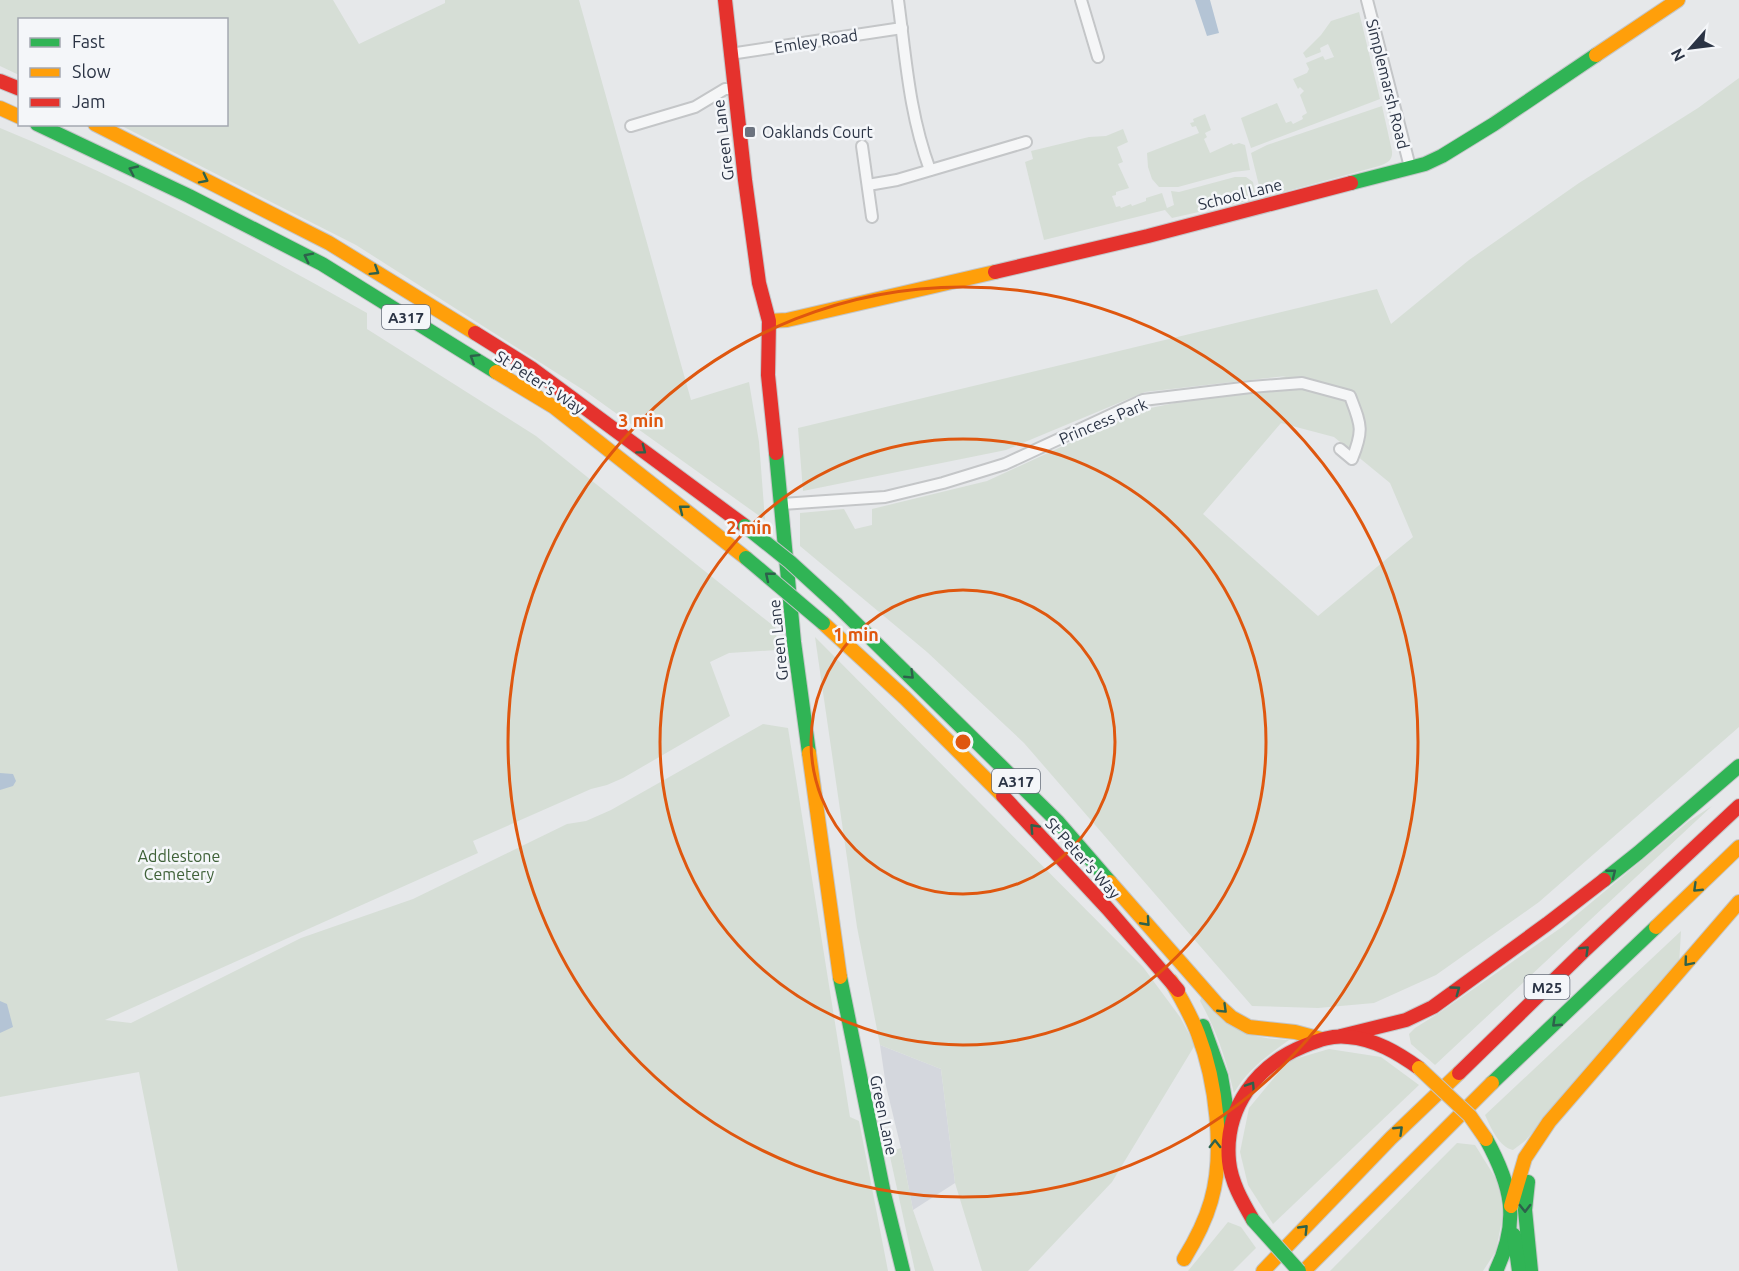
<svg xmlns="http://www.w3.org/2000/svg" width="1739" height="1271" viewBox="0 0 1739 1271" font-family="Ubuntu,sans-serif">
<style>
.built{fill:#d4d7dd}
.green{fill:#d6ded6;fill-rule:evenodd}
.water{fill:#b4c4d5}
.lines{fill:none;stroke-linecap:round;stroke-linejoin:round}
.street-casing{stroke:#c4c6c8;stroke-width:14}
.fast-casing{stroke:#c4c6c8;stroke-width:16}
.slow-casing{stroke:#c4c6c8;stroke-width:16}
.jam-casing{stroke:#c4c6c8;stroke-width:16}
.street{stroke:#f5f6f7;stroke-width:10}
.fast{stroke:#30b455;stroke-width:14}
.slow{stroke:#ff9f0a;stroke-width:14}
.jam{stroke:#e5322d;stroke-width:14}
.fast-bridge-casing{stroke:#c2c5c8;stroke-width:16;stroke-linecap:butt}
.slow-bridge-casing{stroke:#c2c5c8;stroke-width:16;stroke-linecap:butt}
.fast-bridge{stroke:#30b455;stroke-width:14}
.slow-bridge{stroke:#ff9f0a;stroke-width:14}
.oneway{stroke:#2d614b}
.ring{fill:none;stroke:#df570f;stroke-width:3}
.poi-dot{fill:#6c737f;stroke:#f4f6f9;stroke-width:2}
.labels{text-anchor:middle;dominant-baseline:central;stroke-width:5;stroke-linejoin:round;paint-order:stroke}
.shield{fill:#f4f6f9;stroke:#676e7b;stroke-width:1.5}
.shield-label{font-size:15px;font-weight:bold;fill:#2b3445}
.street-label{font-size:16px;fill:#2b3445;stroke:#f4f6f9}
.poi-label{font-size:16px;fill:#2b3445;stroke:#f4f6f9;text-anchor:start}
.park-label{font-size:16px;fill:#3f6138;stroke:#f4f6f9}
.centre{fill:#df570f;stroke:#f4f6f9;stroke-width:3}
.ring-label{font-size:18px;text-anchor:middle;font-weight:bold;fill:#df570f;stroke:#f4f6f9;stroke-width:5;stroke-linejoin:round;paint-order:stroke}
</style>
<rect width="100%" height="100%" fill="#e6e8ea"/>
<polygon class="built" points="880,1045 941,1069 955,1183 913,1210 901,1148 886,1086"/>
<g class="green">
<polygon points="0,0 333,0 359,44 445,3 445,0 579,0 691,400 749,382 759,442 765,520 585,391 356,245 120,125 226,124 226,20 20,20 19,75 0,66"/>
<polygon points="1359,12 1380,99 1251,148 1241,118 1277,103 1286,123 1291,121 1293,124 1303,119 1302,116 1307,113 1300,95 1304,91 1300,87 1298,89 1293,79 1307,73 1309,69 1306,63 1323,56 1325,60 1334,57 1328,44 1320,48 1321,52 1306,58 1303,53 1321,35 1331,21"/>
<path d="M1739 78V727L1539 902 1436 975 1374 1003 1318 1008 1252 1006 1024 743 927 652 800 546V513L844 509 855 529 872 525V509L987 481 1141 410 1251 387 1286 376 1145 392 1006 450 803 491 798 428 1377 289 1391 324 1469 260 1579 183 1698 108ZM1281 423 1334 437 1390 483 1413 537 1318 616 1203 514Z"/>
<path d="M1382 106 1392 151C1393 161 1387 163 1379 166L1262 198 1251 153 1267 145Z"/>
<polygon points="1205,114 1211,130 1205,133 1207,137 1204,139 1210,153 1232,143 1233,145 1239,143 1245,145 1250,170 1233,172 1178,187 1159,187 1152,179 1148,167 1147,153 1199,133 1196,126 1192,127 1190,123 1194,122 1193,119"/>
<path d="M0 128C127 180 248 246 367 313V329L536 436 776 628 777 650 729 653 710 662 730 716 623 778 607 785 591 789 473 841 478 853 105 1020 131 1023 301 938 413 899 567 824 586 821 611 810 763 724 788 728 850 1117 859 1121 888 1271H178L139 1072 0 1097Z"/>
<polygon points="1123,129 1128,142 1117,147 1123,162 1118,164 1129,188 1116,192 1116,195 1112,196 1116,207 1120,206 1121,208 1131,204 1132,206 1146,201 1146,198 1162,193 1167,208 1174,205 1171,191 1179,192 1235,177 1246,177 1253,182 1256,199 1172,218 1165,210 1044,240 1025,162 1033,159 1031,151 1089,137 1106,136"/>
<polygon points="815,637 1143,967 1180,1017 1195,1045 1112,1182 1028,1271 982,1271 955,1183 941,1069 880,1045 857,927"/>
<polygon points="1712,806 1435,1065 1411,1044 1409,1034 1415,1028 1439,1013 1562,927 1689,821"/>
<path d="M1681 931 1679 965 1525 1141 1513 1150C1499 1147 1491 1128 1485 1115Z"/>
<path d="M1202 995C1235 1028 1240 1038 1289 1040 1267 1056 1248 1069 1234 1093 1226 1060 1217 1031 1200 1001Z"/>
<polygon points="1329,1049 1381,1057 1419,1085 1273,1224 1248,1185 1240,1152 1249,1108 1288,1061"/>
<polygon points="1457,1143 1475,1145 1498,1182 1503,1214 1496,1251 1483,1271 1330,1271"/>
<polygon points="901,1148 913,1210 934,1271 915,1271 889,1152"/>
<polygon points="1228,1222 1241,1227 1256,1248 1233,1271 1188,1271"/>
</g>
<g class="water">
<polygon points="1195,0 1210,0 1219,33 1207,36"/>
<polygon points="0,773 13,774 16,781 13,786 0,790"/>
<polygon points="0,1001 7,1004 13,1027 0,1033"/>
</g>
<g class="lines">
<defs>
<g id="street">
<path d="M898 0C906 59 909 113 930 170"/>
<polyline points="1081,0 1098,57"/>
<polyline points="1367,0 1410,167"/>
<polyline points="730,54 902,28"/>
<polyline points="631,126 695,107 725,89 734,89"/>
<polyline points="862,146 872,217"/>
<polyline points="868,185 897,180 1026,142"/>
<path d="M782 504 885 497 943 483 1005 464 1143 400 1251 387 1302 383 1350 396C1361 425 1364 429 1352 459L1340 449"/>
</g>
<g id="fast">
<polyline points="37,124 189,196 322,264 496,372"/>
<polyline points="1351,183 1425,164 1442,156 1494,124 1596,55"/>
<polyline points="776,453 794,642 809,753"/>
<polyline points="837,605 1058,822 1110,882"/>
<polyline points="1604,880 1638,853 1739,766"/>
<polyline points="840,977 884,1194 903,1271"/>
<polyline points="1203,1026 1221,1076 1230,1129"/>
<polyline points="1492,1083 1656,927"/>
<path d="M1486 1139C1512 1186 1520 1221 1496 1271"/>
<polyline points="1528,1182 1525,1210 1531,1271"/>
<polyline points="1514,1235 1519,1271"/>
</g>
<g id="slow">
<polyline points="1596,55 1678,0"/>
<polyline points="0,108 20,117"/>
<polyline points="95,124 329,243 475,333"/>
<polyline points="769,321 787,320 995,272"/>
<polyline points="496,372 554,407 746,558"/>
<polyline points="823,623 905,698 1003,796"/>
<polyline points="809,753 840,977"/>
<polyline points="1110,882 1218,1005 1231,1017 1249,1027 1295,1032 1321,1039"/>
<polyline points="1656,927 1739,847"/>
<path d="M1171 981C1181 998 1191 1015 1198 1034 1216 1081 1225 1153 1211 1201 1205 1222 1195 1241 1184 1259"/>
<polyline points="1511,1206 1525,1158 1549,1122 1739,902"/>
<polyline points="1263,1271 1391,1138 1459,1073"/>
<polyline points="1304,1271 1492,1083"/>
</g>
<g id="jam">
<polyline points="725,0 745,180 759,283 769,321 768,375 776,453"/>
<polyline points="0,81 20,89"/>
<polyline points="995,272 1148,236 1351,183"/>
<polyline points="475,333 531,368 745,526"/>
<polyline points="1003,796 1108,909 1178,990"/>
<polyline points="1341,1036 1406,1020 1433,1007 1547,924 1604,880"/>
<polyline points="1459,1073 1585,950 1739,806"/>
<path d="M1253 1220C1242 1201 1231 1182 1229 1161 1224 1108 1257 1065 1304 1046 1319 1040 1332 1035 1348 1037 1375 1039 1398 1053 1419 1068"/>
</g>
</defs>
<use href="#street" class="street-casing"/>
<use href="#fast" class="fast-casing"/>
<use href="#slow" class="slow-casing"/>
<use href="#jam" class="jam-casing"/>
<use href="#street" class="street"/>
<use href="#fast" class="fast"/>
<use href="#slow" class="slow"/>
<use href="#jam" class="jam"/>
<defs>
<g id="fast-bridge">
<polyline points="745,526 790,562 837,605"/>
<polyline points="746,558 823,623"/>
<polyline points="1253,1220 1299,1271"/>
</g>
<polyline id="slow-bridge" points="1419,1068 1470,1116 1486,1139"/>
</defs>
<use href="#fast-bridge" class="fast-bridge-casing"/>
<use href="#slow-bridge" class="slow-bridge-casing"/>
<use href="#fast-bridge" class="fast-bridge"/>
<use href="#slow-bridge" class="slow-bridge"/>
</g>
<defs><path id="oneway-chevron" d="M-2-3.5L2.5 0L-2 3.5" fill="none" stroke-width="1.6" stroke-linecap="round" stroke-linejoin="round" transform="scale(1.5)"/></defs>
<g class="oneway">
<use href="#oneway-chevron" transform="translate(133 170) rotate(-155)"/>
<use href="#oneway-chevron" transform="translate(204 179) rotate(27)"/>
<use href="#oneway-chevron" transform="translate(308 257) rotate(-153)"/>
<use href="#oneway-chevron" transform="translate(375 271) rotate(32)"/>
<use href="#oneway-chevron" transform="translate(474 358) rotate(-148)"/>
<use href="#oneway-chevron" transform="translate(642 450) rotate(37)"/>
<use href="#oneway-chevron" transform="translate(683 509) rotate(-142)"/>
<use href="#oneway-chevron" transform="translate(769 576) rotate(-141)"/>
<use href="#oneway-chevron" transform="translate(910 675) rotate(44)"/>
<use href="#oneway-chevron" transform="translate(1034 828) rotate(-133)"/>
<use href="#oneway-chevron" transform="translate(1612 873) rotate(-38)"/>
<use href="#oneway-chevron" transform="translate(1697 888) rotate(136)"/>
<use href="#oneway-chevron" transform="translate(1146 922) rotate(48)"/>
<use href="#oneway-chevron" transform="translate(1585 950) rotate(-44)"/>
<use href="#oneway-chevron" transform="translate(1688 962) rotate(130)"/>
<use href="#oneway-chevron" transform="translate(1456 990) rotate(-36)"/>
<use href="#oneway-chevron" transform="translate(1223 1009) rotate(44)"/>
<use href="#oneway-chevron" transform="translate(1556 1023) rotate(137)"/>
<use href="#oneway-chevron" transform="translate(1251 1086) rotate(-57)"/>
<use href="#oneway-chevron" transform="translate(1399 1130) rotate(-44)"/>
<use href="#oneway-chevron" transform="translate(1215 1144) rotate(-90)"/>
<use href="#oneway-chevron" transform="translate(1525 1208) rotate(89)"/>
<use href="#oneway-chevron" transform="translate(1304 1229) rotate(-46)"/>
</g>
<g class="ring">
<circle cx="963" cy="742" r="152"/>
<circle cx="963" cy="742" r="303"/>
<circle cx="963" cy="742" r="455"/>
</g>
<rect class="poi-dot" x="744" y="126" width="12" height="12" rx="3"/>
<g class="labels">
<g class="shield">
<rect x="382" y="305" width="48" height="24" rx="4.5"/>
<rect x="992" y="769" width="48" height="24" rx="4.5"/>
<rect x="1524.5" y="975" width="45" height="24" rx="4.5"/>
</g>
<g class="shield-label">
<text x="406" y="317">A317</text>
<text x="1016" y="781">A317</text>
<text x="1547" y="987">M25</text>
</g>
<g class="street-label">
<text transform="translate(816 41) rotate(-9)">Emley Road</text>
<text transform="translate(1388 84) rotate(76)">Simplemarsh Road</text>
<text transform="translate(723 140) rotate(-97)">Green Lane</text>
<text transform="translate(1240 194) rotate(-14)">School Lane</text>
<text transform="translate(540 382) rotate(33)">St Peter's Way</text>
<text transform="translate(1103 421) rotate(-23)">Princess Park</text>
<text transform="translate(778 640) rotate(-96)">Green Lane</text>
<text transform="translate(1083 858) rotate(48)">St Peter's Way</text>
<text transform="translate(884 1115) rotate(78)">Green Lane</text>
</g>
<g class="poi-label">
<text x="762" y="132">Oaklands Court</text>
</g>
<g class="park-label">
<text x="179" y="856">Addlestone<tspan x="179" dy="18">Cemetery</tspan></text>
</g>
</g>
<circle cx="963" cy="742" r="9" class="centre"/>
<g class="ring-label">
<text x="641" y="427">3 min</text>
<text x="749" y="534">2 min</text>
<text x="856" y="641">1 min</text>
</g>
<rect x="18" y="18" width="210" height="108" fill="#f4f6f9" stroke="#a4a8b1" stroke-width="1.5"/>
<rect x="30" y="38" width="30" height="9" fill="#30b455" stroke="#a4a8b1" stroke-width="1.5"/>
<text x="72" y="48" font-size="18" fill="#2b3445">Fast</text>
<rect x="30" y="68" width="30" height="9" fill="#ff9f0a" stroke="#a4a8b1" stroke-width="1.5"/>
<text x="72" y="78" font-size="18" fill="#2b3445">Slow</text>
<rect x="30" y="98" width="30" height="9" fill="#e5322d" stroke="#a4a8b1" stroke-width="1.5"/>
<text x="72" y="108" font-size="18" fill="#2b3445">Jam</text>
<g transform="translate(1691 48) rotate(242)" stroke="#f4f6f9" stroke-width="4.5" paint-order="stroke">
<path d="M0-4.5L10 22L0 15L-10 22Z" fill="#2b3445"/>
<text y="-9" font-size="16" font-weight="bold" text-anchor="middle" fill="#2b3445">N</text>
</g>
</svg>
